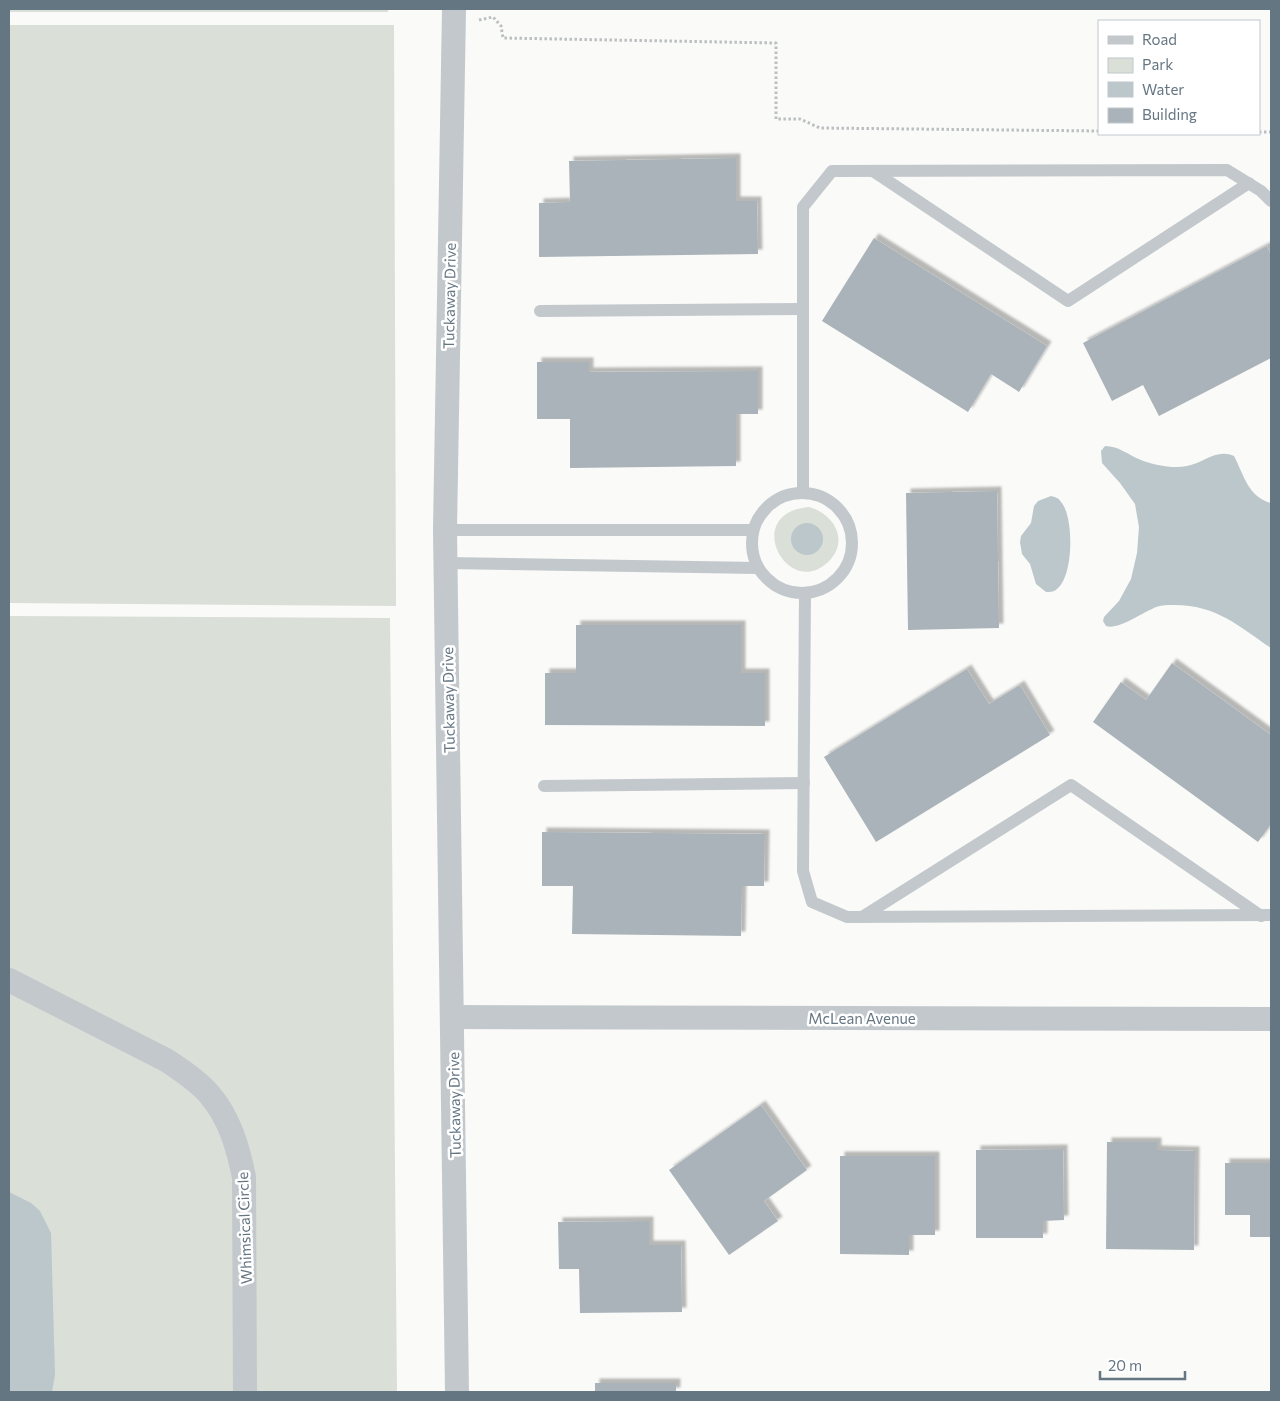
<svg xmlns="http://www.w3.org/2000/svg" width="1280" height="1401" viewBox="0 0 1280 1401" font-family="Commissioner,sans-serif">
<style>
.green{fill:#dadfd7;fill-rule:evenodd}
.water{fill:#bbc7cb}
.building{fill:#aab3b9;filter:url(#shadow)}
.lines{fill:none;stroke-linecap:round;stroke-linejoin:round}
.path{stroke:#bbbfc2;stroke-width:3;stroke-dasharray:2.5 2.5;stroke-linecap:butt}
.lane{stroke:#c3c8cc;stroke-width:12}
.street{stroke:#c3c8cc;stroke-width:24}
.labels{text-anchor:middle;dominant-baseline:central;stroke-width:5;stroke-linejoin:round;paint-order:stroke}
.street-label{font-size:15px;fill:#657683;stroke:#fff}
</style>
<defs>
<filter id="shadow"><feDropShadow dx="4.5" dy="-4.5" stdDeviation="1" flood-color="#0004"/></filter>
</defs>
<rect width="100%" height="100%" fill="#fafaf8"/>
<g class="green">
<rect x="9" y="9" width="379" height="3"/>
<polygon points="9,25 394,25 396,606 9,603"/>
<path d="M809 507C832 513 849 538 831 559 790 605 739 513 809 507ZM791 538 821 547C808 559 795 556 791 538Z"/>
<polygon points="9,616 390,618 397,1392 9,1392"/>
</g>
<g class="water">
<path d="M1105 446C1119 446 1128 455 1141 460 1154 465 1173 469 1187 466 1203 463 1217 448 1234 456 1244 475 1248 497 1271 503V648C1238 626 1217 605 1174 605 1167 605 1158 605 1152 609 1140 614 1118 630 1106 626L1103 621 1104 617 1119 601 1131 579 1137 553 1139 527 1135 504 1120 483 1102 463 1101 451Z"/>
<path d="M1051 496C1055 497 1059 498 1061 502 1074 516 1074 576 1057 589 1054 592 1050 592 1046 592L1036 584 1030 564 1022 554 1020 542 1021 536 1031 523 1034 506 1038 501Z"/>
<circle cx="807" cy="539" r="16"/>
<polygon points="9,1192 31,1203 40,1211 51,1233 55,1375 52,1392 9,1392"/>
</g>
<g class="building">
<polygon points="736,158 736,201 757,201 758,254 539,257 539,203 570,202 569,161"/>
<polygon points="874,238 1047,346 1019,392 991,374 968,412 822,321"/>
<polygon points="1267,246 1271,255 1271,358 1159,416 1143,385 1112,401 1083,343"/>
<polygon points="537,362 589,362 589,372 758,371 758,414 736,414 736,466 570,468 570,419 537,419"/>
<polygon points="997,491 999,628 908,630 906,493"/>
<polygon points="576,625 741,625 741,673 765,673 765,726 545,725 545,673 576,673"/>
<polygon points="1172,663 1271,735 1271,824 1258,842 1093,722 1121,682 1146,700"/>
<polygon points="967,669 989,704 1020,685 1050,735 876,842 824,757"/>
<polygon points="542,832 765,834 764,886 742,886 741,936 572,934 573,886 542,886"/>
<polygon points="761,1105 807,1170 764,1201 778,1221 729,1255 669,1170"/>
<polygon points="1107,1142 1157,1142 1157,1150 1195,1151 1194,1250 1106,1249"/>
<polygon points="1063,1149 1064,1220 1043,1221 1043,1238 976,1238 976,1150"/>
<polygon points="840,1156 935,1156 935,1235 909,1235 909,1255 840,1254"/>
<polygon points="1225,1163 1271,1163 1271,1237 1250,1237 1250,1215 1225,1215"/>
<polygon points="649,1221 649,1245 681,1245 682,1312 580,1313 579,1269 559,1269 558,1222"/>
<rect x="595" y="1383" width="81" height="9"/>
</g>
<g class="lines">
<g class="path">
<polyline points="479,20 493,17 501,26 503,38 776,43 776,119 800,119 820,128 1099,131"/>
<polyline points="1259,132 1271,132"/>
</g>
<g class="lane">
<polyline points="873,171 1068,301 1249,183"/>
<polyline points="540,311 803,309"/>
<polyline points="803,492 803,207 832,171 1227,170 1261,191 1271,201"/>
<circle cx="802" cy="543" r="50"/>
<polyline points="445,530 753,530"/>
<polyline points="446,563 758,568"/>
<polyline points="805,593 803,871 812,902 847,917 1271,915"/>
<polyline points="544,786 804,783"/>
<polyline points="862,917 1071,785 1261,916"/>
</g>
<g class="street">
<polyline points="454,9 445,530 457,1392"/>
<path d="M9 980 166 1060C181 1070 198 1081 209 1094 230 1118 238 1148 244 1177L245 1392"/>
<polyline points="452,1017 1271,1019"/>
</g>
</g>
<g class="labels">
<g class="street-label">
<text transform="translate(449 296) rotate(-89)">Tuckaway Drive</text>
<text transform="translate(448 700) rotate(-91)">Tuckaway Drive</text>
<text x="862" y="1018">McLean Avenue</text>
<text transform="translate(454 1105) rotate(-91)">Tuckaway Drive</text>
<text transform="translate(244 1228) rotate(-92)">Whimsical Circle</text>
</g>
</g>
<rect width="1280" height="1401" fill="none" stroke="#657683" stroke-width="20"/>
<rect x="1098" y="20" width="162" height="115" fill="#ffffff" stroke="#c1c8cd"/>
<rect x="1108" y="36" width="25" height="8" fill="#c3c8cc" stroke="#c1c8cd"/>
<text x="1142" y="45" font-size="15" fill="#657683">Road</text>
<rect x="1108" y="58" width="25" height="15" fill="#dadfd7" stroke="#c1c8cd"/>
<text x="1142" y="70" font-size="15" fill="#657683">Park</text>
<rect x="1108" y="82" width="25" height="15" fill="#bbc7cb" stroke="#c1c8cd"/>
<text x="1142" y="95" font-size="15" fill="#657683">Water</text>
<rect x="1108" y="108" width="25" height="15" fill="#aab3b9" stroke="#c1c8cd"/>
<text x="1142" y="120" font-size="15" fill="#657683">Building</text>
<path d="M1100 1371v8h85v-8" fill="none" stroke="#657683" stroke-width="2.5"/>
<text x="1108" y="1371" font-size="15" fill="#657683" stroke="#ffffff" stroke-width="4" paint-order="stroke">20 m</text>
</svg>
